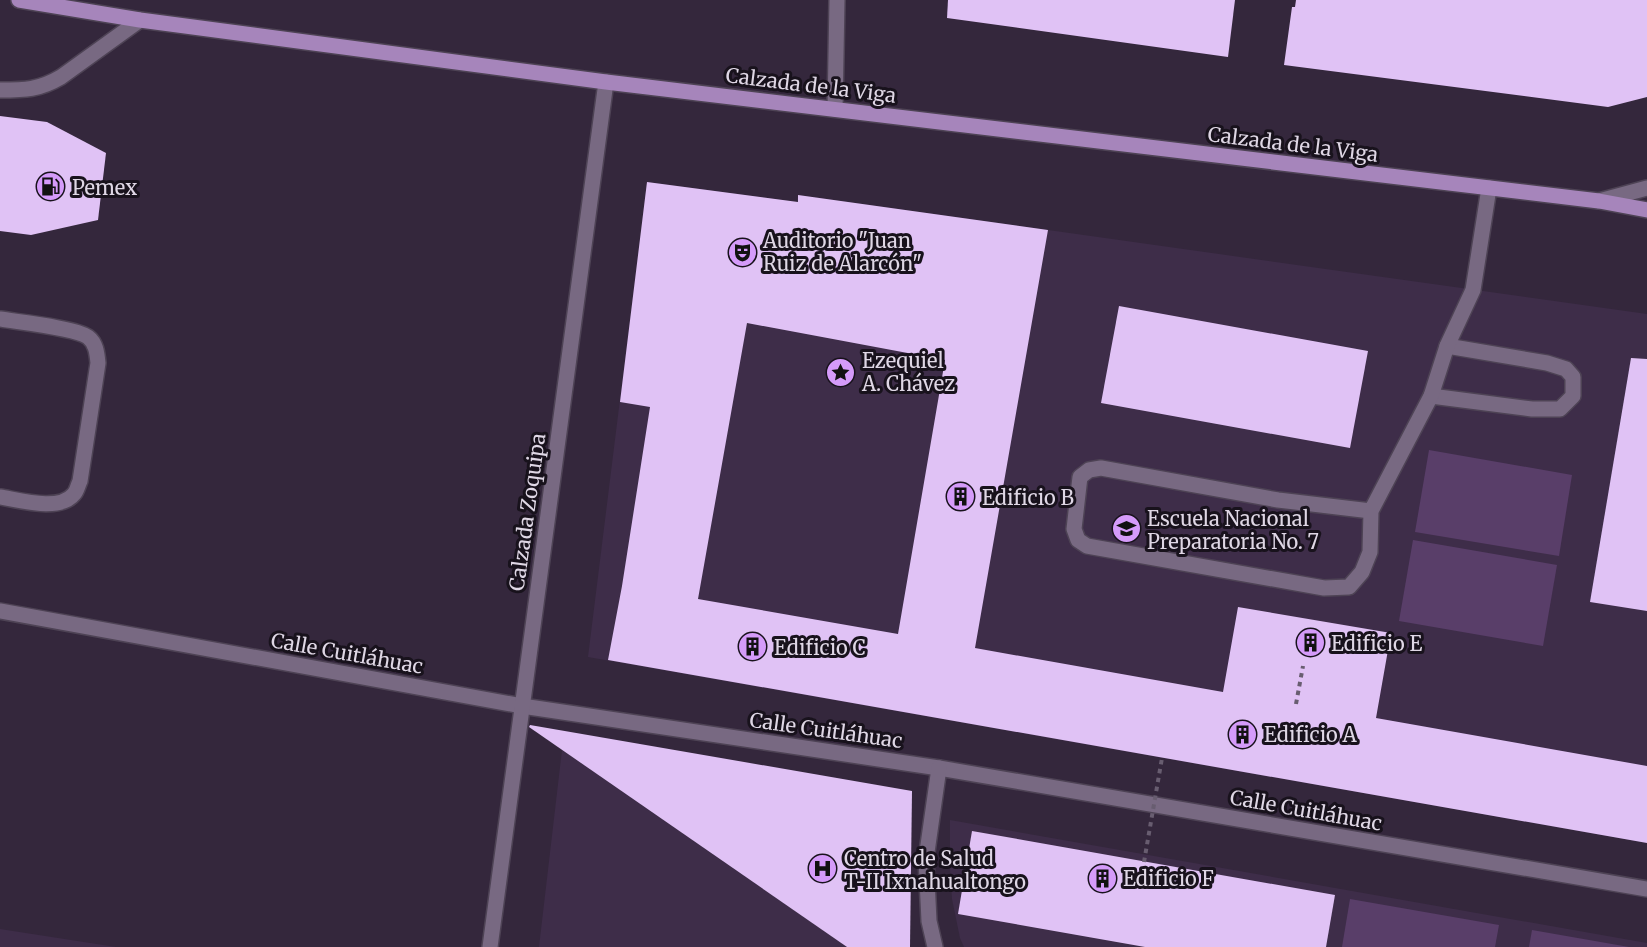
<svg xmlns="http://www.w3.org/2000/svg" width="1647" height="947" viewBox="0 0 1647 947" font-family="Merriweather,serif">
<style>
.built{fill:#3e2d49}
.green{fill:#593e69}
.building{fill:#e0c2f5;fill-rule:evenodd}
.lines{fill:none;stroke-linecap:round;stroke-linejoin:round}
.minor-casing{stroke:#4e4355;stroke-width:18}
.major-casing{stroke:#4e4355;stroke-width:18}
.path{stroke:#685d70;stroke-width:4;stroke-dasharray:4.5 4.5;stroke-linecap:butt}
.minor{stroke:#786982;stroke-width:15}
.major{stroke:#a685bb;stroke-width:15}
.path-bridge{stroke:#685d70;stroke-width:4;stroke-dasharray:4.5 4.5;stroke-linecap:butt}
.labels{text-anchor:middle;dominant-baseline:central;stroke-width:6;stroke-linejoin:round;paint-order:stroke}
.street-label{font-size:20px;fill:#dfd7e5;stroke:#18121c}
.poi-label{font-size:20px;fill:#dfd7e5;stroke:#18121c;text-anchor:start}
</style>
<rect width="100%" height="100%" fill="#34273c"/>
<g class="built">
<polygon points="647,182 797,202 798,195 1647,314 1647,843 588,657"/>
<polygon points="562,750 847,947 539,947"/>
<polygon points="950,820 1647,943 1647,947 964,947 960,938 952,899 950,870"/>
<polygon points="0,929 116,947 0,947"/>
</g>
<g class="green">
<polygon points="1429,450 1572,475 1559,556 1415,532"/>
<polygon points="1413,540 1557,565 1543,646 1399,621"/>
<polygon points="1350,899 1499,925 1495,947 1342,947"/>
<polygon points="1532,930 1629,947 1529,947"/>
</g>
<g class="building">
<polygon points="948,0 1235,0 1228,57 947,18"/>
<polygon points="1296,0 1647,0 1647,97 1608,107 1284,65 1292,7 1295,7"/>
<polygon points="0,116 47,122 106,153 98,220 31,235 0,231"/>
<path d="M647 182 798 202V195L1048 230 975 648 1223 692 1238 607 1391 633 1376 718 1647 766V843L608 660 622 586 650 407 620 402ZM747 323 945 360 898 634 698 599Z"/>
<polygon points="1119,306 1368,351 1350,448 1101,403"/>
<polygon points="1631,358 1647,359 1647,611 1590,602"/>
<polygon points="530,725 912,791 910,947 847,947 529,727"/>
<polygon points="972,831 1335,895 1326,947 1145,947 958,914"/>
</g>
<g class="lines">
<defs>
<g id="minor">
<path d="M0 90C25 90 39 90 61 77L140 20"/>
<polyline points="835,109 837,0"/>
<polyline points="1599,201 1647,188"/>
<path d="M0 319C18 322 76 328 88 337 96 343 97 353 98 363L80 481C78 485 77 491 74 494 60 512 19 500 0 497"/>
<polyline points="1431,396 1532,409 1560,409 1573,396 1573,377 1566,369 1547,363 1447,346"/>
<polyline points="1371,511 1278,500 1101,468 1089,470 1080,477 1074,529 1078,540 1087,546 1324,588 1349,587 1362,572 1370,552 1371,511 1431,396 1447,346 1473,290 1489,188"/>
<polyline points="0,611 522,706 939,768 1647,889"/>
<polyline points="490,947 606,82"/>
<polyline points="935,947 929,921 926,859 939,768"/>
</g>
<polyline id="major" points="19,0 140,20 606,82 1599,201 1647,210"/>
</defs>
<use href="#minor" class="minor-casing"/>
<use href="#major" class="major-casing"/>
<polyline class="path" points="1296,704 1303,666"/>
<use href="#minor" class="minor"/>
<use href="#major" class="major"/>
<polyline class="path-bridge" points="1144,862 1162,758"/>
</g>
<defs>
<symbol id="fuel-disc" viewBox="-11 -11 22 22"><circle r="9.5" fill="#d59bfa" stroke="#18121c"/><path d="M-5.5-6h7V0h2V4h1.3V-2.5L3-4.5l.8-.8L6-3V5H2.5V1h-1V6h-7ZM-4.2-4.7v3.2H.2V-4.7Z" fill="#111"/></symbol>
<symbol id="theatre-disc" viewBox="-11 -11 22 22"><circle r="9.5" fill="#d59bfa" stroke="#18121c"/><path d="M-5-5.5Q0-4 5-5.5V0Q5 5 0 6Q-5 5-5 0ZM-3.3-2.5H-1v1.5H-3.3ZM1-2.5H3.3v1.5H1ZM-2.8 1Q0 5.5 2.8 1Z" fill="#111"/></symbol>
<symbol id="sight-disc" viewBox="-11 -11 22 22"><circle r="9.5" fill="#d59bfa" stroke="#18121c"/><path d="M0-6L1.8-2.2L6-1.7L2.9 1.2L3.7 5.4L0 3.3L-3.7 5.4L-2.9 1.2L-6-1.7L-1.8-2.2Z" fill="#111"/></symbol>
<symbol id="building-disc" viewBox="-11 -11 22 22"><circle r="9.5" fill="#d59bfa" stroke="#18121c"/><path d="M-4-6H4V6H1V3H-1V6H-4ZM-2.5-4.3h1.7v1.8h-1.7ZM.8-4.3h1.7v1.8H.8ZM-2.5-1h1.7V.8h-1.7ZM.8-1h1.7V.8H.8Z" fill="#111"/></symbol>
<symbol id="school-disc" viewBox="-11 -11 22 22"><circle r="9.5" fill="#d59bfa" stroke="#18121c"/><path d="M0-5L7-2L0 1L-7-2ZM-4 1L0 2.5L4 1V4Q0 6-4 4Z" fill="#111"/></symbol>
<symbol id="hospital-disc" viewBox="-11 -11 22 22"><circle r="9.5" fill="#d59bfa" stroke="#18121c"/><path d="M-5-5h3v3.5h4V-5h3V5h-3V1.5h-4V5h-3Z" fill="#111"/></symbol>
</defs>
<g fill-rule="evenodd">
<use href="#fuel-disc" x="34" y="170" width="33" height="33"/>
<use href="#theatre-disc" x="726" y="236" width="33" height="33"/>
<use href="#sight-disc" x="824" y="356" width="33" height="33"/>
<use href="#building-disc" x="944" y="480" width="33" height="33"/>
<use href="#school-disc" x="1110" y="512" width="33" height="33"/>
<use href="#building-disc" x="1294" y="626" width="33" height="33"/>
<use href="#building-disc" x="736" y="630" width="33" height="33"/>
<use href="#building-disc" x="1226" y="718" width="33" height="33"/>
<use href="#hospital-disc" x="806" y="852" width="33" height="33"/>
<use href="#building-disc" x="1086" y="862" width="33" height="33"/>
</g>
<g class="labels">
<g class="street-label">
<text transform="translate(811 85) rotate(7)">Calzada de la Viga</text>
<text transform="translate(1293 144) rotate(7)">Calzada de la Viga</text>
<text transform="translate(527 512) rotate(-82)">Calzada Zoquipa</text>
<text transform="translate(347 653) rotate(10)">Calle Cuitláhuac</text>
<text transform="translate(826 730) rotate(8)">Calle Cuitláhuac</text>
<text transform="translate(1306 810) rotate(10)">Calle Cuitláhuac</text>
</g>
<g class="poi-label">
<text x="72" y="187">Pemex</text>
<text x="763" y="240">Auditorio "Juan<tspan x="763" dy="23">Ruiz de Alarcón"</tspan></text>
<text x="862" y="360">Ezequiel<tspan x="862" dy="23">A. Chávez</tspan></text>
<text x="982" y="497">Edificio B</text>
<text x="1147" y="518">Escuela Nacional<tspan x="1147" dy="23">Preparatoria No. 7</tspan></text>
<text x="1331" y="643">Edificio E</text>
<text x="774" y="647">Edificio C</text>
<text x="1264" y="734">Edificio A</text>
<text x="844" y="858">Centro de Salud<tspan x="844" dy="23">T-II Ixnahualtongo</tspan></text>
<text x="1123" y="878">Edificio F</text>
</g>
</g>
</svg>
